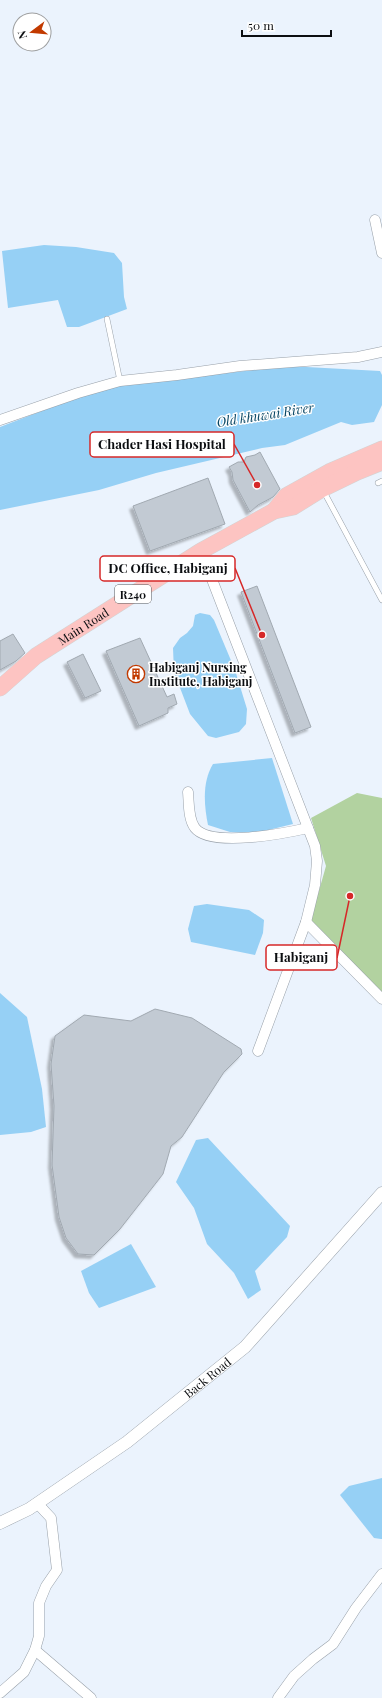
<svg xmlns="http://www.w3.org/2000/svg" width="382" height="1698" viewBox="0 0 382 1698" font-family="'Playfair Display',serif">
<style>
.green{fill:#b2d2a0}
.water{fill:#96d0f5}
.building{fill:#c2cad3;stroke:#a1a9b1;filter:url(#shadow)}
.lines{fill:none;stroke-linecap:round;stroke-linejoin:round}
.service-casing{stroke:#98a0a9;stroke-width:6}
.minor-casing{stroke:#98a0a9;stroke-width:11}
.tertiary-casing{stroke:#98a0a9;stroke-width:13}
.primary-casing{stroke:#d3d4d4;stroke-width:17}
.service{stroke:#fff;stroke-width:5}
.minor{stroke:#fff;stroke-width:10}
.tertiary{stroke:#fff;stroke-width:12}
.primary{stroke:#fdc4c2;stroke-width:16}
.labels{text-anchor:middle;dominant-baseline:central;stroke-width:3;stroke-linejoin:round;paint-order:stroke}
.shield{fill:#fff;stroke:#555658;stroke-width:1}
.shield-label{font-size:11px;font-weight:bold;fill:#0c0e11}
.street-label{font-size:12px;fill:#0c0e11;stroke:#fff}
.poi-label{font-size:12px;font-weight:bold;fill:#0c0e11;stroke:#fff;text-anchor:start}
.water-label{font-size:13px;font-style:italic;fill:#074664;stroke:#fff}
.leader{fill:none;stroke:#d62828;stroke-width:1.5}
.callout-dot{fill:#d62828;stroke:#fff;stroke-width:1.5}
.callout{fill:#fff;stroke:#d62828;stroke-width:1.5}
.callout-label{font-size:13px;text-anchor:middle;font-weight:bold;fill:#0c0e11}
</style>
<defs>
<filter id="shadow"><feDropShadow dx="-3.5" dy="3.5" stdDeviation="1" flood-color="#0004"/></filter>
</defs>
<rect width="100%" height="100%" fill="#ebf3fd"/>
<polygon class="green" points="357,793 382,798 382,995 309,926 326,866 311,818"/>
<g class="water">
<polygon points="44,245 76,247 114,253 122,263 124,297 127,309 79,327 67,327 58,300 8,308 2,251"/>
<polygon points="288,366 380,371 382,375 382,405 374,422 352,425 341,422 285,445 262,448 156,473 99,490 0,510 0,427 104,387"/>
<polygon points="200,613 210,615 214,620 235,670 247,709 246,724 239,732 216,738 208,736 190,714 174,672 173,648 180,638 187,633 193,626 195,615"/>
<path d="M272 758 293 824 256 833 230 832 208 825C204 805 202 782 213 764Z"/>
<polygon points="207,904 249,910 264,920 263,933 255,955 191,942 188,929 194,906"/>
<polygon points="0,993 27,1017 42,1089 46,1127 31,1132 0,1135"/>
<polygon points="208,1138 290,1226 287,1237 255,1271 261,1290 248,1299 234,1273 207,1244 194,1208 176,1182 196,1140"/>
<polygon points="131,1244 156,1287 99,1308 89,1293 81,1271"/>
<polygon points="382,1478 382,1539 381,1539 374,1538 340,1495 349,1486"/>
</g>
<g class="building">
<polygon points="260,452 280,489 273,497 258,505 250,512 233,480 232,472 229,467 238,462 244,462 246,457 255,455"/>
<polygon points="208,478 225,524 150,551 133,506"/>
<polygon points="257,586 311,727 295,733 241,592"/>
<polygon points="13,634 25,653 16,661 0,670 0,641"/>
<polygon points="140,638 167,697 174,694 177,704 168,708 168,713 139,726 106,651"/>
<polygon points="83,654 101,691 85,698 67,662"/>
<polygon points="155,1009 192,1018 241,1049 242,1054 224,1072 182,1137 171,1146 163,1174 120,1229 94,1255 78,1254 66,1238 59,1217 52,1165 54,1106 51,1064 55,1036 84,1015 131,1021"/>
</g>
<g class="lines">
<defs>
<g id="service">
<polyline points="107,319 120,381"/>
<polyline points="378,483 382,481"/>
<polyline points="323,490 382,600"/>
</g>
<g id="minor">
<polyline points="375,220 382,253"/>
<polyline points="0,420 78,393 120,381 177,375 240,366 358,357 382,352"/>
<polyline points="201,551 308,828 315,846 317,861 315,885 306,922 258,1051"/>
<path d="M188 792C189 803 188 819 195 828 211 848 286 833 308 828"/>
<polyline points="306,922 382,999"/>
<polyline points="35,1650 91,1698"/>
<polyline points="0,1693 24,1672 35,1650 39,1636 39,1603 46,1586 57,1570 51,1518 37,1503"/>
<polyline points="278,1698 294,1676 313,1659 333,1644 356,1608 382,1574"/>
</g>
<g id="tertiary">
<path id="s1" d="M0 1523 29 1509 127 1442 245 1347 382 1193"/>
</g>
<g id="primary">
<polyline points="274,511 286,496 331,471 382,449"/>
<path id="s2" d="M0 688 36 656 201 551 274 511 293 507 322 489 357 472 382 462"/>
</g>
</defs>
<use href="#service" class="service-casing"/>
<use href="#minor" class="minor-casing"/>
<use href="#tertiary" class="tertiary-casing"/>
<use href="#primary" class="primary-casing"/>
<use href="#service" class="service"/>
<use href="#minor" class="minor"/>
<use href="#tertiary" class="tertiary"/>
<use href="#primary" class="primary"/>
</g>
<defs>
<symbol id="building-ring" viewBox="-11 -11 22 22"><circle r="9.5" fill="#fff" stroke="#c23a00" stroke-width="1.5"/><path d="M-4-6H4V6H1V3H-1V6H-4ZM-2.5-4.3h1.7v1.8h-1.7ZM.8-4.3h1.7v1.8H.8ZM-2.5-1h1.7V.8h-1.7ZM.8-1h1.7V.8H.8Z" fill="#c23a00"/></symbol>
</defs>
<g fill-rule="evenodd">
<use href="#building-ring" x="126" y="664" width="20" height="20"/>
</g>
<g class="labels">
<rect class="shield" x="115" y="585" width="36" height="18" rx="3"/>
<g class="shield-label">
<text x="133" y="594">R240</text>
</g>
<g class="street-label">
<text stroke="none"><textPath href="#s2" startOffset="104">Main Road</textPath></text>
<text stroke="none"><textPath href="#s1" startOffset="254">Back Road</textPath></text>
</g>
<g class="poi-label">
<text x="149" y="667">Habiganj Nursing<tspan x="149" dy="14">Institute, Habiganj</tspan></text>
</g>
<g class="water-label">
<text transform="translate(265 414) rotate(-9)">Old khuwai River</text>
</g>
</g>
<path class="leader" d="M257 485L234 444M262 635L235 568M350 896L337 958"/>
<g class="callout-dot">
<circle cx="257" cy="485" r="4"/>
<circle cx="262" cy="635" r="4"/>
<circle cx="350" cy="896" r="4"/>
</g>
<g class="callout">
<rect x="90" y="432" width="144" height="25" rx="4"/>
<rect x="100" y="556" width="135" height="25" rx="4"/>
<rect x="266" y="945" width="71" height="25" rx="4"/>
</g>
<g class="callout-label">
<text x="162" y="449">Chader Hasi Hospital</text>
<text x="168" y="573">DC Office, Habiganj</text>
<text x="301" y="962">Habiganj</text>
</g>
<g transform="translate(32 32) rotate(254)"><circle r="19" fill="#ffffff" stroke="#9e9fa0"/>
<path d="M0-3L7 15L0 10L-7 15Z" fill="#c23a00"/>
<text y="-6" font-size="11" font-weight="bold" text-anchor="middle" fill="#0c0e11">N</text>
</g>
<path d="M242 30v6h89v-6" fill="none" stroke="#0c0e11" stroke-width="2"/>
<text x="248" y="30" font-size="12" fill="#0c0e11" stroke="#ffffff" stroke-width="3" paint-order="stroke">50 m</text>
</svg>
